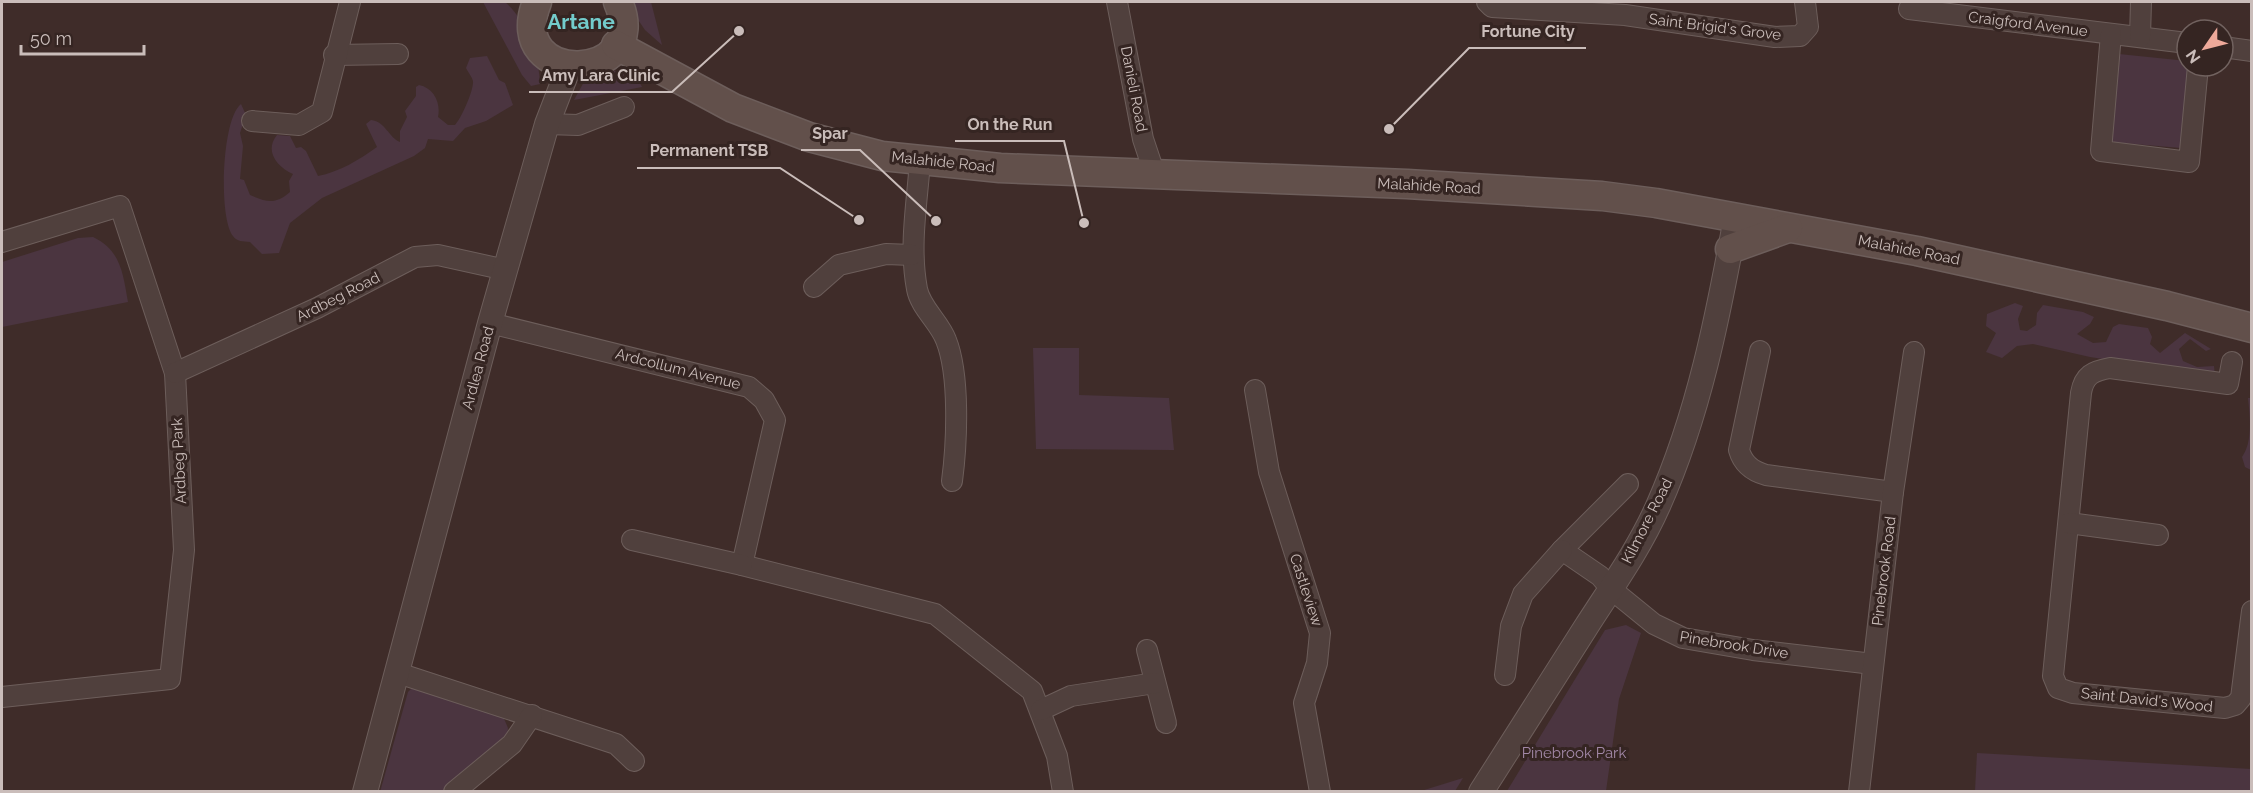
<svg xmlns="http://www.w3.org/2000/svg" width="2253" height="793" viewBox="0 0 2253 793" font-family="Raleway,sans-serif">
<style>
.green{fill:#4b3540}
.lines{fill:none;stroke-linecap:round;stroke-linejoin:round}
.minor-casing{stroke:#6d5e5b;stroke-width:22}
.tertiary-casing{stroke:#6d5e5b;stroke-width:26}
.secondary-casing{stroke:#6d5e5b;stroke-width:31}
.minor{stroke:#50403d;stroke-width:20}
.tertiary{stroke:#50403d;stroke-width:24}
.secondary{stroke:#62504b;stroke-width:28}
.labels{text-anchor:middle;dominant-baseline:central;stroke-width:6;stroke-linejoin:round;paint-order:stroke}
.street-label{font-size:15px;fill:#cabdba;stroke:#352522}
.park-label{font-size:15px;fill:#a288a7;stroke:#352522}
.district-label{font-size:21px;font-weight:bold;fill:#73cccc;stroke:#352522}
.leader{fill:none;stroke:#cabdba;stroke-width:2}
.callout-dot{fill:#cabdba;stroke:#352522;stroke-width:2}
.callout-label{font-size:16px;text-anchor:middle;font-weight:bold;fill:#cabdba;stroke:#352522;stroke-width:6;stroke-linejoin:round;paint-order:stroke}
</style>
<rect width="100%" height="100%" fill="#3f2c29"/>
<g class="green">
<path d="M483 2H505C527 21 539 56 540 84L531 86 522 75Z"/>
<polygon points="626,2 651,2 662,45 645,30"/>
<polygon points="2119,54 2187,61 2189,66 2181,148 2111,142"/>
<path d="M487 56 499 80 505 83 513 105 486 121 465 128 453 141 428 139 425 148 414 156 322 198 290 223 279 253 262 254 250 242C243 241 237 242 233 236 218 217 222 118 241 104L246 115 240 133 243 146 240 179 244 180 250 195C267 202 275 205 290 192L289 181 293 174C277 167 264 151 277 135L290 136 296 148 301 147 306 151 318 176C339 172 359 160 377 147L366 124 371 120C386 122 388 137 400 142V131L407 117 405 111 416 96V87L419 85C434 88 441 103 438 117L448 125H455C461 119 474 90 473 81 472 77 468 72 466 68L470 58Z"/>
<path d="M601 70C614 70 636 73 642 87L574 100 585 80Z"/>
<path d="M93 237C121 250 123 274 128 302L2 327V262L78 238Z"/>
<polygon points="2015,303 2023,306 2018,319 2020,330 2027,331 2036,325 2037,313 2043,305 2083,312 2094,317 2090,324 2077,334 2093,343 2106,342 2113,327 2119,324 2148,328 2152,337 2150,344 2160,353 2185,333 2211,349 2206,351 2190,339 2179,349 2183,361 2197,367 2214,366 2215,376 2090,357 2033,344 2017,346 2002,358 1986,352 1996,333 1986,326 1987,314"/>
<polygon points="1033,348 1079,348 1079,395 1169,398 1174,450 1036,449"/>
<path d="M2248 398H2251V470L2245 467 2242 457C2253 442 2250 417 2248 398Z"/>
<polygon points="1626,625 1641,633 1619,699 1606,791 1507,791 1605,630"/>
<polygon points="413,687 502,714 508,728 507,737 443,791 380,792 408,692"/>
<polygon points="1977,753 2251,769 2251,791 1975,791"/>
<polygon points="1463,778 1455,791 1421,791"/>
</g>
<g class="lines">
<defs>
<g id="minor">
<polyline points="1117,2 1143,139 1155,175"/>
<polyline points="1487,2 1492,7 1625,15 1775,37 1800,36 1808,27 1805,2"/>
<polyline points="1909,9 2187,43"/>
<polyline points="2111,34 2101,151 2189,162 2198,66"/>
<polyline points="2140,37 2141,2"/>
<polyline points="2223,47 2252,51"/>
<polyline points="334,55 398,54"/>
<polyline points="252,121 299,125 322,112 350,2"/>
<polyline points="547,124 578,125 624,107"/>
<path d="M920 161C917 204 909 246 917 289 920 307 940 323 946 340 960 375 957 443 952 481"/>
<polyline points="2,242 120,206 175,373 184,550 170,679 2,697"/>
<polyline points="814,287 839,265 886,254 912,255"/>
<polyline points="490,323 749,387 764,400 775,420 742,565 935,614 1032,691 1057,756 1063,792"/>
<path d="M1760 351 1739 450C1743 464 1752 471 1766 475L1893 492"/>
<path d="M2232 362 2228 384 2110 368C2093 371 2084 375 2081 393L2053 676 2058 688 2073 693 2225 708 2235 705 2241 698 2252 611"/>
<polyline points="175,373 317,308 415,257 438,255 506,270"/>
<polyline points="1255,390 1269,472 1320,633 1317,663 1304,703 1320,792"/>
<polyline points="1628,484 1562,550 1600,576 1611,589 1654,624 1683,638 1753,650 1873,664"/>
<polyline points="2069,523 2158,535"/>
<polyline points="632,540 742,565"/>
<polyline points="1147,650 1166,723"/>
<polyline points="398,673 616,744 634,761"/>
<polyline points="1505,675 1511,626 1523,594 1562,550"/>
<polyline points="1041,710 1071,696 1155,683"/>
<polyline points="454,792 512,744 532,715"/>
<polyline points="1859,792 1893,492 1914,352"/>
</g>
<g id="tertiary">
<polyline points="365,792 490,323 547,124 569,67"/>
<path d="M1481 792C1516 737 1551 682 1586 627 1611 588 1639 549 1658 506 1699 414 1718 316 1736 218"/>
</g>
<g id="secondary">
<path d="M537 2C503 89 654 84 618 2"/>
<polyline points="616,45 733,108 809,137 882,156 1000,168 1407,184 1602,196 1656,203 1917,251 2167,306 2252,328"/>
<polyline points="1730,249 1788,228"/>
</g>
</defs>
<use href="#minor" class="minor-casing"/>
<use href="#tertiary" class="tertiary-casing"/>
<use href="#secondary" class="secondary-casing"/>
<use href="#minor" class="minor"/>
<use href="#tertiary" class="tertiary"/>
<use href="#secondary" class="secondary"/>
</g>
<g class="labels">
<g class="street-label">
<text transform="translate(2028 24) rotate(7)">Craigford Avenue</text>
<text transform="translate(1715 27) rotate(7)">Saint Brigid's Grove</text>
<text transform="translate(1134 89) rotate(79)">Danieli Road</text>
<text transform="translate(943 162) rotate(6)">Malahide Road</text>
<text transform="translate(1429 186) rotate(3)">Malahide Road</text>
<text transform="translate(1909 250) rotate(11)">Malahide Road</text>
<text transform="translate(338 297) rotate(-27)">Ardbeg Road</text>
<text transform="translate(478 368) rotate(-75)">Ardlea Road</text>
<text transform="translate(678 369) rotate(14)">Ardcollum Avenue</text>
<text transform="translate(179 461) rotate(-93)">Ardbeg Park</text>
<text transform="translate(1647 521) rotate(-63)">Kilmore Road</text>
<text transform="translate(1884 571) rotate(-83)">Pinebrook Road</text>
<text transform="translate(1306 590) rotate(72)">Castleview</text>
<text transform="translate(1734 645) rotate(9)">Pinebrook Drive</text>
<text transform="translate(2147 700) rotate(6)">Saint David's Wood</text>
</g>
<g class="park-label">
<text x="1574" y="753">Pinebrook Park</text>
</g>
<g class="district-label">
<text x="581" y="21">Artane</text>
</g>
</g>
<path class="leader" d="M1389 129L1469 48H1586M739 31L672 92H529M1084 223L1064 141H955M936 221L860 150H801M859 220L780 168H637"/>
<g class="callout-dot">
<circle cx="1389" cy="129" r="6"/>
<circle cx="739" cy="31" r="6"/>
<circle cx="1084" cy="223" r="6"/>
<circle cx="936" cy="221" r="6"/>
<circle cx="859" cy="220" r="6"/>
</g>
<g class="callout-label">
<text x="1528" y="37">Fortune City</text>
<text x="601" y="81">Amy Lara Clinic</text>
<text x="1010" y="130">On the Run</text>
<text x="830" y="139">Spar</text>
<text x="709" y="156">Permanent TSB</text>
</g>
<rect width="2253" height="793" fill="none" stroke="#cabdba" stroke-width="6"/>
<g transform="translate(2205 48) rotate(235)"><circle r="28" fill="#352522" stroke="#71625f" stroke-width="1.5"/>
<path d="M0-4.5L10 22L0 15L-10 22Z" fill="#eea99a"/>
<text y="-9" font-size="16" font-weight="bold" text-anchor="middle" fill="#cabdba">N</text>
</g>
<path d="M21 45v9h123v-9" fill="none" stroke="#cabdba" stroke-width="3"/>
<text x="30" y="45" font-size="18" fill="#cabdba" stroke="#352522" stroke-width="4.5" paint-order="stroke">50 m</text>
</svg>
